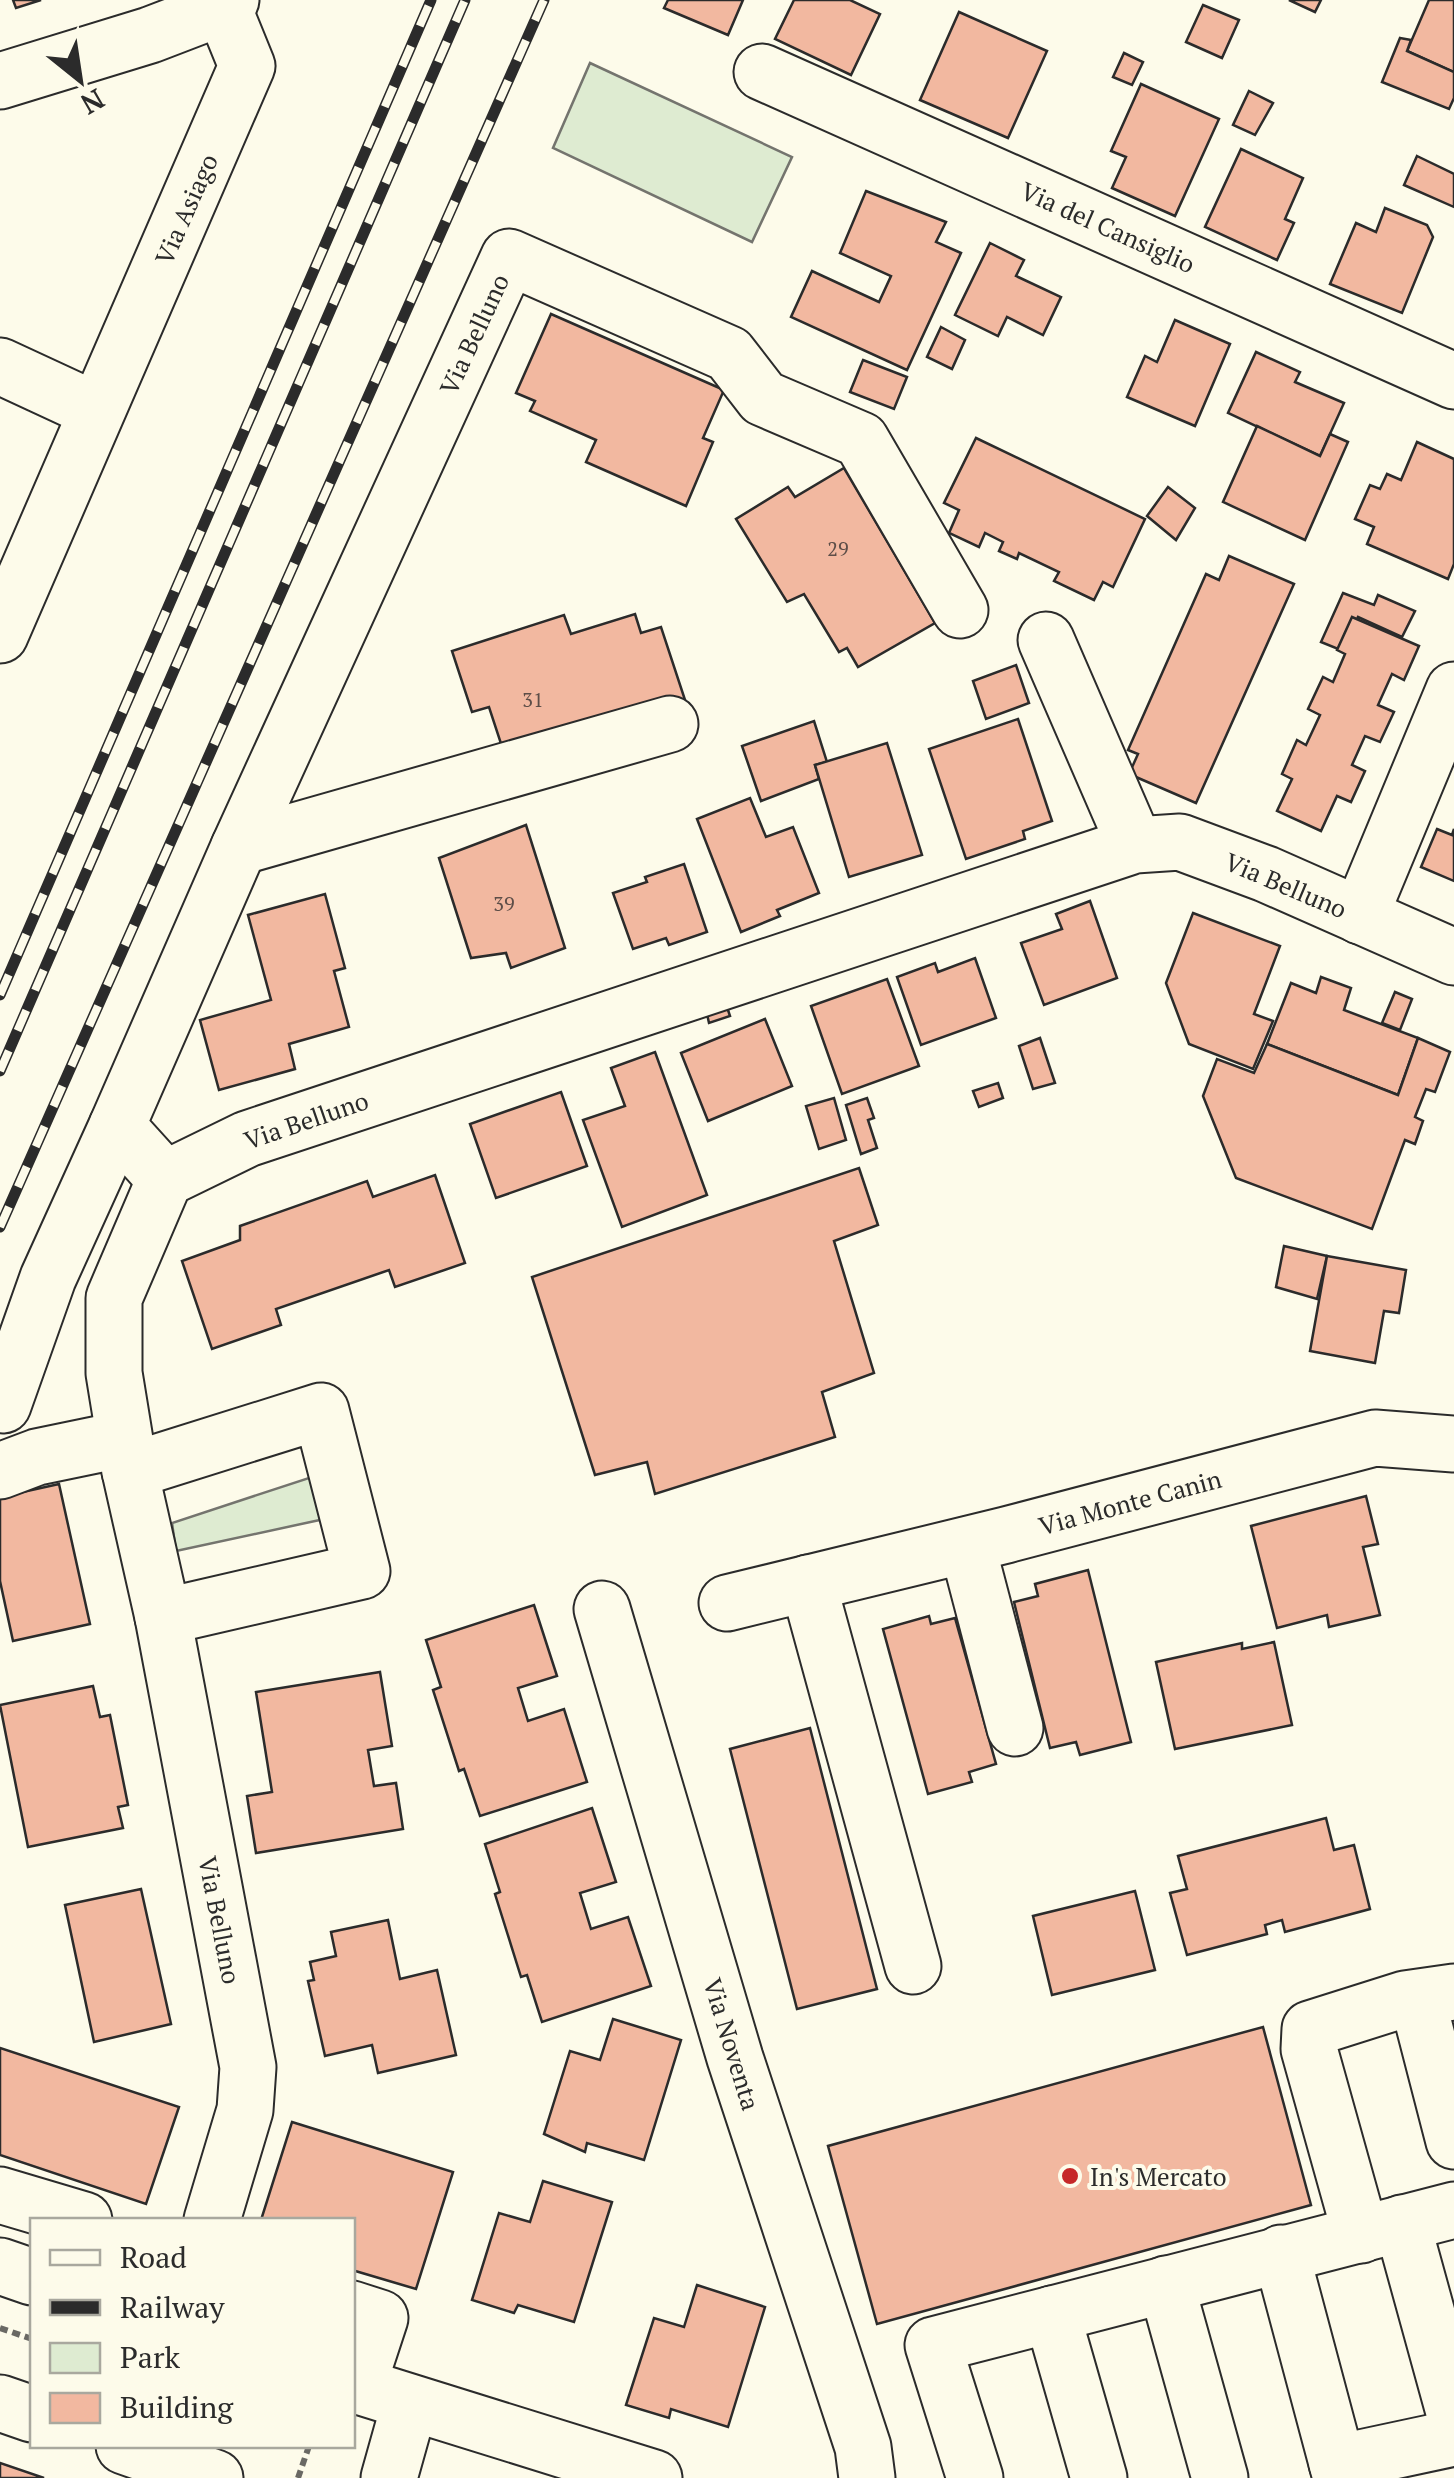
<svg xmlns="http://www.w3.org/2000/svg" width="1454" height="2478" viewBox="0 0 1454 2478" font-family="'PT Serif',serif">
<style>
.green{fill:#deebd1;stroke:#74746e;stroke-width:2.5}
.building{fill:#f2b8a0;stroke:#2b2b2b;stroke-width:2.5}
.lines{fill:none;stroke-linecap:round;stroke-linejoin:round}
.minor-casing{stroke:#2b2b2b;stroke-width:59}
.path{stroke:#6a6964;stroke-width:6;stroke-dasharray:8 5;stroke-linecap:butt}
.minor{stroke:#fdfbea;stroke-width:55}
.rail-casing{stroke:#2b2b2b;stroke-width:11}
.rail{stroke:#fdfbea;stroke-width:8;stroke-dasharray:22;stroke-linecap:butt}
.poi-dot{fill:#c62828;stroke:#fdfbea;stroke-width:4}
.labels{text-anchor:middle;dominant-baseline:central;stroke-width:8;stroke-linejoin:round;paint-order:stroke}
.number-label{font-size:20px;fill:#5d4e48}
.street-label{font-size:25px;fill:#2b2b2b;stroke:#fdfbea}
.poi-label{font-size:25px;fill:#2b2b2b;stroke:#fdfbea;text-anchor:start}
</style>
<rect width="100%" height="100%" fill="#fdfbea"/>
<g class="green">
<polygon points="590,63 792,157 752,242 553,148"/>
<polygon points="318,1475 329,1518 176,1551 172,1523"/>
</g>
<g class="building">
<polygon points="13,0 41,0 16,8"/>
<polygon points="668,0 743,0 728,35 664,8"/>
<polygon points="794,0 850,0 880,14 851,75 775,39"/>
<polygon points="1289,0 1321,0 1315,12"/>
<polygon points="1429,0 1454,0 1454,72 1407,51"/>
<polygon points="1203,5 1239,20 1222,58 1186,42"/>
<polygon points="959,12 1047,51 1008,138 920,100"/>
<polygon points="1400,38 1411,40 1407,51 1454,72 1454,98 1449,109 1382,82"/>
<polygon points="1124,53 1143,62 1132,85 1113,77"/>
<polygon points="1141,84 1219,119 1175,216 1112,188 1126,157 1111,151"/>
<polygon points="1249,91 1273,103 1255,135 1233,125"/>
<polygon points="1241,149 1303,178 1285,219 1294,223 1277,260 1205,227"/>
<polygon points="1417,156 1454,174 1454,207 1404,185"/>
<polygon points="866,191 946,222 936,242 961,253 907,370 791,317 812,271 879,302 891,276 840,253"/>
<polygon points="1385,208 1427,225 1433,237 1402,313 1330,284 1356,223 1376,232"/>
<polygon points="990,243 1024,260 1016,276 1061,297 1043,335 1007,317 998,336 955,315"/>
<polygon points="551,314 724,390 703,438 713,442 686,506 586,462 596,440 530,411 535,401 516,393"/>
<polygon points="1175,320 1230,344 1195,426 1127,397 1145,356 1157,362"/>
<polygon points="941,327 965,340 952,369 927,357"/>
<polygon points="1256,352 1300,372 1295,382 1344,403 1320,456 1228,413"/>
<polygon points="863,360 907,377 894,409 850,392"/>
<polygon points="1257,426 1320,456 1330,434 1348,442 1305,540 1223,502"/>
<polygon points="976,438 1145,519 1113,587 1103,582 1094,600 1054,581 1059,572 1019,553 1017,559 999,551 1003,542 985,533 979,547 949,533 959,510 944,503"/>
<polygon points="1417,442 1454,459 1454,564 1448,579 1367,544 1374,527 1355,519 1370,485 1380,489 1387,474 1401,480"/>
<polygon points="844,468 935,623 858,667 847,648 839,652 804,594 787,602 736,519 788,487 795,497"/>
<polygon points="1168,487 1195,508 1176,540 1147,516"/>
<polygon points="1229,556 1294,584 1196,803 1129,774 1138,754 1128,750 1206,574 1219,580"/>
<polygon points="1343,593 1374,605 1378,595 1415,611 1402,637 1358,617 1343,651 1321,642"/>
<polygon points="635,614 641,633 661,627 686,703 507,762 489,707 472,712 452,651 564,615 571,634"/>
<polygon points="1352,617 1419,646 1404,680 1392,674 1378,705 1394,712 1380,742 1365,736 1352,765 1365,771 1351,802 1337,796 1321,831 1277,811 1292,779 1282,774 1297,740 1306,745 1320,715 1308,709 1323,677 1333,682 1345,654 1337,650"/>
<polygon points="1016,665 1029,703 986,719 973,681"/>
<polygon points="1018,719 1052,821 1023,831 1025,839 966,859 929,749"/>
<polygon points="814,721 827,762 815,765 819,779 761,801 742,746"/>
<polygon points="887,743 922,855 849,877 815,765"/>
<polygon points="750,798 766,837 793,827 819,893 777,910 780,916 741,932 697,819"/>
<polygon points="526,825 565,948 511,968 506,953 471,958 439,858"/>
<polygon points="1437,829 1452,835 1454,829 1454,881 1421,867"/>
<polygon points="684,864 707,932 669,945 666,938 633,949 613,893 647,882 645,877"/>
<polygon points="325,894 345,968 334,971 349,1027 289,1044 295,1069 219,1090 200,1020 271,1000 248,915"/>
<polygon points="1090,901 1117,978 1044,1005 1021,943 1062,929 1056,914"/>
<polygon points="1193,913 1280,946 1254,1014 1273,1021 1253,1069 1189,1044 1166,983"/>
<polygon points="975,958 996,1018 921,1045 897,977 935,963 938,972"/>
<polygon points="1321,977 1351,988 1344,1010 1418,1038 1398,1095 1267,1044 1291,983 1316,993"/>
<polygon points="887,979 919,1066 842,1094 811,1006"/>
<polygon points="1395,992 1412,999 1400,1030 1382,1023"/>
<polygon points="727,1007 730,1016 709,1023 707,1014"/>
<polygon points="765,1019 792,1086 708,1121 681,1053"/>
<polygon points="1040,1038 1055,1083 1033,1089 1019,1046"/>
<polygon points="1418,1038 1450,1052 1435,1092 1426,1089 1415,1117 1423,1121 1415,1144 1405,1140 1372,1229 1236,1178 1203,1096 1217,1059 1254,1073 1267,1044 1398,1095"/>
<polygon points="655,1052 707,1195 622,1227 583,1120 625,1106 611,1068"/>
<polygon points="998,1083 1003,1098 979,1107 973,1091"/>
<polygon points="561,1092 587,1166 496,1198 470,1124"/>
<polygon points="834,1098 846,1140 819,1149 806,1106"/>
<polygon points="867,1098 874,1118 868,1120 877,1148 861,1154 846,1105"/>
<polygon points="859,1168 878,1225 834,1241 874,1373 822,1392 835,1437 655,1494 647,1462 595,1475 532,1277"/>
<polygon points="435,1175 465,1263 395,1287 389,1270 276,1309 281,1325 212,1349 182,1261 240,1240 240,1226 367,1181 373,1197"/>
<polygon points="1284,1246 1327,1256 1317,1299 1276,1287"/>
<polygon points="1327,1256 1406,1270 1399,1313 1384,1311 1375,1363 1310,1351"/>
<polygon points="59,1484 90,1624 13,1641 0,1581 0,1497"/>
<polygon points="1366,1496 1378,1544 1363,1547 1380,1615 1329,1627 1327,1615 1277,1628 1251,1526"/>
<polygon points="1088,1570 1131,1742 1080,1755 1076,1742 1050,1748 1014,1602 1038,1596 1035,1584"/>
<polygon points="534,1605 557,1676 518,1688 528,1721 564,1709 587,1782 480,1816 464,1769 459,1771 433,1690 441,1687 426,1640"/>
<polygon points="929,1616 931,1624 955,1618 996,1764 969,1772 972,1782 928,1794 883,1629"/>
<polygon points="1274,1642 1292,1725 1175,1749 1156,1662 1242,1643 1242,1649"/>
<polygon points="380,1672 392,1746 368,1750 374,1786 396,1783 403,1829 256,1853 247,1796 272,1792 256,1692"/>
<polygon points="93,1686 100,1717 110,1715 128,1805 118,1807 123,1828 28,1847 0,1705"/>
<polygon points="810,1728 877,1989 797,2009 730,1749"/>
<polygon points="592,1808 616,1882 580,1893 591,1929 628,1917 651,1986 542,2022 527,1975 521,1977 495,1894 500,1892 485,1844"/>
<polygon points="1326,1818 1334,1850 1354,1845 1370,1909 1285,1932 1282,1920 1265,1925 1267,1934 1187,1955 1170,1893 1187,1889 1178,1856"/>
<polygon points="141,1889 171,2024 94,2042 65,1905"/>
<polygon points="1135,1891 1155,1970 1052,1995 1033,1916"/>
<polygon points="388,1920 400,1979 437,1970 456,2055 378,2073 372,2045 325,2056 308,1981 314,1980 310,1962 336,1956 331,1932"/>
<polygon points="613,2019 681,2040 644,2160 587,2143 585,2152 544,2134 570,2051 600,2060"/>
<polygon points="1263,2027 1311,2205 877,2324 828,2146"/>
<polygon points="0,2048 179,2107 146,2204 0,2155"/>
<polygon points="292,2122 453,2172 416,2289 352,2270 352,2220 261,2220"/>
<polygon points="543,2181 612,2202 574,2322 518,2305 514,2313 472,2300 499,2213 530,2222"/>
<polygon points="697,2285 765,2307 728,2427 671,2409 669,2418 626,2405 654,2318 684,2327"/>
<polygon points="0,2463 44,2478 0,2478"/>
</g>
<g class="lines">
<defs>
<g id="minor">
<polyline points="762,72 1454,381"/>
<polyline points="0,81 150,35 223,7 231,0"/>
<polyline points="0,366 95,410"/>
<polyline points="0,635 247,66 223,7"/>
<polyline points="1046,640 1135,845"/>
<polyline points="239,847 670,724"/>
<polyline points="1360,916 1454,690"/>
<polyline points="165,1179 117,1126 239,847 509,257 729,354 763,398 861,440 960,610"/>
<polyline points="3,1405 48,1278 117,1126"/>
<polyline points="0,1471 37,1457 124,1439"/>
<polyline points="130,1471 321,1411 362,1571 163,1617"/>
<polyline points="967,1545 1015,1728"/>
<polyline points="808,1583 913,1966"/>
<polyline points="727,1603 1006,1535 1375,1438 1454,1444"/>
<polyline points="602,1609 735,2058 863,2447 867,2478"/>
<polyline points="1417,1998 1454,2141"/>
<polyline points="0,2195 84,2220"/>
<polyline points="212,2220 245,2110 248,2067 163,1617 130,1471 114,1373 114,1298 165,1179 247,1139 1135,845 1180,842 1266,874 1454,957"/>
<polyline points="1402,2223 1454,2412"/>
<polyline points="1361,2235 1309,2049 1310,2029 1405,1999 1454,1992"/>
<polyline points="1281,2253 1341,2478"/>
<polyline points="0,2266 32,2277"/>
<polyline points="1166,2284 1220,2478"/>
<polyline points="352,2309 380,2318 358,2385"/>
<polyline points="1052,2314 1099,2478"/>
<polyline points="352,2384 654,2478"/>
<polyline points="0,2403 32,2414"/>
<polyline points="124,2446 215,2478"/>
<polyline points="1337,2463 1454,2438"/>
<polyline points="389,2478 410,2403"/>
<polyline points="975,2478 933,2345 1454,2210"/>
</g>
</defs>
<use href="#minor" class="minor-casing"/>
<g class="path">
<polyline points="0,2328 32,2339"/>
<polyline points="298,2478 309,2446"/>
</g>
<use href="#minor" class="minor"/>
<defs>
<g id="rail">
<polyline points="0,995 431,0"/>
<polyline points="0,1071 465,0"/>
<polyline points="0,1227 544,0"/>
</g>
</defs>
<use href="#rail" class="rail-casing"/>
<use href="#rail" class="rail"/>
</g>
<circle class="poi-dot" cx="1070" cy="2176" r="10"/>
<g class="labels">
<g class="number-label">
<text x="838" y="548">29</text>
<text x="533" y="699">31</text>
<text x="504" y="903">39</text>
</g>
<g class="street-label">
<text transform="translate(186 209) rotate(-66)">Via Asiago</text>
<text transform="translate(1108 227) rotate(24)">Via del Cansiglio</text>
<text transform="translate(474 334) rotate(-65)">Via Belluno</text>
<text transform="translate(1286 885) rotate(23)">Via Belluno</text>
<text transform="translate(306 1120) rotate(-19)">Via Belluno</text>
<text transform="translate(1130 1502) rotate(-15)">Via Monte Canin</text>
<text transform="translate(220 1920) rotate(79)">Via Belluno</text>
<text transform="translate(732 2044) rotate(73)">Via Noventa</text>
</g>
<g class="poi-label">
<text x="1090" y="2176">In's Mercato</text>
</g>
</g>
<rect x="30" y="2218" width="325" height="230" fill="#fdfbea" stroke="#a9a89e" stroke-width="2.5"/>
<rect x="50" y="2250" width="50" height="15" fill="#fdfbea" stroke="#a9a89e" stroke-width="2.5"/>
<text x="120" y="2268" font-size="30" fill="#2b2b2b">Road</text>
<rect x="50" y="2300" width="50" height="15" fill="#2b2b2b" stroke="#a9a89e" stroke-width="2.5"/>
<text x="120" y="2318" font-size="30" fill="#2b2b2b">Railway</text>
<rect x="50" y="2343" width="50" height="30" fill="#deebd1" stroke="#a9a89e" stroke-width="2.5"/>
<text x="120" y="2368" font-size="30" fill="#2b2b2b">Park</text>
<rect x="50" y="2393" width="50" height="30" fill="#f2b8a0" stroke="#a9a89e" stroke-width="2.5"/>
<text x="120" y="2418" font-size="30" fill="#2b2b2b">Building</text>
<g transform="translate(80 80) rotate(150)" stroke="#fdfbea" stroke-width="8" paint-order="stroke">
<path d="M0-8L18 38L0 25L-18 38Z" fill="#2b2b2b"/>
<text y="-15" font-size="28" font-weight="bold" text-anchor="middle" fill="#2b2b2b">N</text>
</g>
</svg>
